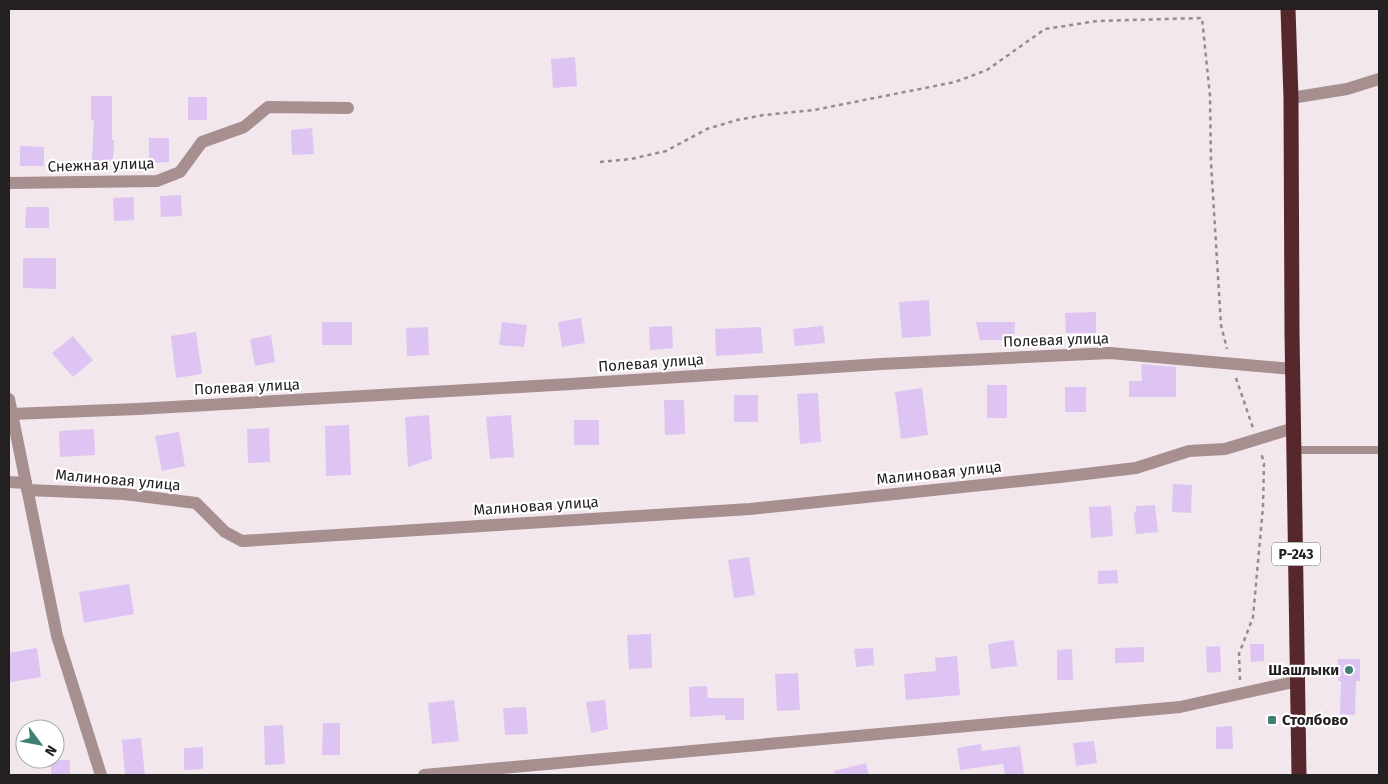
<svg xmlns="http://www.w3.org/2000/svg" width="1388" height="784" viewBox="0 0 1388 784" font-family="'Fira Sans',sans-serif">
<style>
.building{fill:#dec4f2}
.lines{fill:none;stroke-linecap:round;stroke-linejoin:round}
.path{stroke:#948c90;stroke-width:2.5;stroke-dasharray:4 4;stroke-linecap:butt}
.lane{stroke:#a78e8f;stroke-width:8}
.street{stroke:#a78e8f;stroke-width:12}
.highway{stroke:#56282c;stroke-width:15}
.poi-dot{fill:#3e8173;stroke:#fff;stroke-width:2}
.labels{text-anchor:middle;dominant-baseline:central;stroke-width:4.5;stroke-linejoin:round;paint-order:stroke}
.shield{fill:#fff;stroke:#666364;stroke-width:1}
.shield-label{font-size:14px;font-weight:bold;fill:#242022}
.street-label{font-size:15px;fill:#242022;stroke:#fff}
.poi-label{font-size:15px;font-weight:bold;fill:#242022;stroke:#fff;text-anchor:end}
</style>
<rect width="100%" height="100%" fill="#f2e7ed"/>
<g class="building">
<polygon points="575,57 577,86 553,88 551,59"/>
<polygon points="91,96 112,96 112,140 114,140 113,161 92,160 94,120 91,120"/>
<rect x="188" y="97" width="19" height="23"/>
<polygon points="312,128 314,154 292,155 291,130"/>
<polygon points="149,138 169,138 169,162 149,163"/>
<polygon points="20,146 44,147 44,166 20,166"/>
<polygon points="181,195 182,216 161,217 160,196"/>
<polygon points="134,197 134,220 114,221 113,198"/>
<polygon points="26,207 49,207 49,228 25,228"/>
<polygon points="23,258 56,258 56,289 23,288"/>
<polygon points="929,300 931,336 902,338 899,302"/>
<polygon points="1096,312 1096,333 1066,333 1065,313"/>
<polygon points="581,318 585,343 562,347 558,322"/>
<rect x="322" y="322" width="30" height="23"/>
<polygon points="502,322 527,325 524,347 499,345"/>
<polygon points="976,322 1015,322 1014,340 980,340"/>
<polygon points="672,326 673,348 650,350 649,327"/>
<polygon points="823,326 825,343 795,346 793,329"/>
<polygon points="428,327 429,355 407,356 406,328"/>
<polygon points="761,327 763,353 716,356 715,329"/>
<polygon points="196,332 202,374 176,378 171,336"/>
<polygon points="271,335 275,362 255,366 250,339"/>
<polygon points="73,336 93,360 73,377 52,353"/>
<polygon points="1141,364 1176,367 1176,397 1129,397 1129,381 1142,381"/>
<rect x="987" y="385" width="20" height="33"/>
<rect x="1065" y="387" width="21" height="25"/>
<polygon points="922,388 928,435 901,439 895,392"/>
<polygon points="818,393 821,442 800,444 797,394"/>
<rect x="734" y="395" width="24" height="27"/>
<polygon points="664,400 684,400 685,434 665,435"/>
<polygon points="429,415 432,459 408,467 405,417"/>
<polygon points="511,415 514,457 490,459 486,417"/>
<rect x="574" y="420" width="25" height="25"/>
<polygon points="349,425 351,475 326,476 325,426"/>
<polygon points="269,428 270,462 248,463 247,429"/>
<polygon points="94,429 95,455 60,457 59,431"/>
<polygon points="179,432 185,466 162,471 155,436"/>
<polygon points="1173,484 1192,485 1191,513 1172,512"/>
<polygon points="1155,505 1158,532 1136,534 1134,512 1136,511 1136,506"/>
<polygon points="1111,506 1113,536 1091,538 1089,507"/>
<polygon points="749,557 755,595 734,598 728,560"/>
<polygon points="1117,570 1118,583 1098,584 1098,571"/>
<polygon points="129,584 134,614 84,623 79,592"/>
<polygon points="651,634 652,668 629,669 627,635"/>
<polygon points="1014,640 1017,666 991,669 988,644"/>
<polygon points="1250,644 1264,644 1264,661 1251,662"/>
<polygon points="1220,646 1221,672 1207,673 1206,647"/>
<polygon points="1144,647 1144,662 1115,663 1115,648"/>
<polygon points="37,648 41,677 10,682 9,653"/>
<polygon points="873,648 874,665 856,667 854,649"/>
<polygon points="1072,649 1073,680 1057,680 1057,650"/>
<polygon points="957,656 960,695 906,700 904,674 936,671 935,658"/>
<polygon points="1338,659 1360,659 1360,681 1356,681 1355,715 1340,714 1341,681 1338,681"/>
<polygon points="798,673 800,710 777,711 775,674"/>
<polygon points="707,686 708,698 744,698 744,720 725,720 725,715 690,717 689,687"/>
<polygon points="454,700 459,741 432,744 428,703"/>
<polygon points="605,700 608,729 591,733 586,702"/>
<polygon points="526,707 528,734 505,735 503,708"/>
<polygon points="323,723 340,723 340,755 322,755"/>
<polygon points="283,725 285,764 265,765 264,726"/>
<polygon points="1232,726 1233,749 1216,749 1216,727"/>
<polygon points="141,738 145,775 125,775 122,740"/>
<polygon points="1094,741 1097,763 1076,766 1073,743"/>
<polygon points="981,744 982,751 1020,746 1024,775 1005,775 1003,764 960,770 957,748"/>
<polygon points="203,747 203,769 184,770 184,748"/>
<rect x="51" y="760" width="19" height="15"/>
<polygon points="866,763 869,775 835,775 834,771"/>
</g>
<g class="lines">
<g class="path">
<polyline points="600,162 631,159 666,151 707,129 737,120 764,115 814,110 955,82 987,70 1045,29 1097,21 1202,18 1210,96 1211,163 1221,325 1227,349"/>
<polyline points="1236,378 1253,428"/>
<polyline points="1240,680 1239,654 1253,617 1263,507 1264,464 1261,452"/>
</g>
<polyline class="lane" points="1294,450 1377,450"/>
<g class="street">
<polyline points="1291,98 1347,89 1379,79"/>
<polyline points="9,183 157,181 180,172 202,142 244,127 268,107 348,108"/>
<polyline points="9,399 57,636 101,775"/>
<polyline points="12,414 137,409 571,384 881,364 1110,353 1292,369"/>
<polyline points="9,482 26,483"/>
<polyline points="27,490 124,494 196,503 225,532 242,541 750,509 1060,477 1136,468 1189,451 1225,449 1294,428"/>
<polyline points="424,775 1180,707 1298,681"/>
</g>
<polyline class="highway" points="1288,9 1291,98 1292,332 1299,775"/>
</g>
<g class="poi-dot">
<circle cx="1349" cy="670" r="5"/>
<rect x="1267" y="715" width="10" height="10" rx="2.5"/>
</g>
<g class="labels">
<rect class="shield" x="1272" y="542.5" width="48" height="23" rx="4"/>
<g class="shield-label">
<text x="1296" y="554">Р-243</text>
</g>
<g class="street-label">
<text transform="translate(101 165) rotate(-2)">Снежная улица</text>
<text transform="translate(1056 340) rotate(-2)">Полевая улица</text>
<text transform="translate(651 363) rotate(-4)">Полевая улица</text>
<text transform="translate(247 387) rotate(-3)">Полевая улица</text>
<text transform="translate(939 473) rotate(-6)">Малиновая улица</text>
<text transform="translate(118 480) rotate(5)">Малиновая улица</text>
<text transform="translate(536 506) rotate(-4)">Малиновая улица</text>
</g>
<g class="poi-label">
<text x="1339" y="670">Шашлыки</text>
<text x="1282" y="720" text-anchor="start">Столбово</text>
</g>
</g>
<rect width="1388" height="784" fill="none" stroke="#242022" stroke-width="20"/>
<g transform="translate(40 744) rotate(122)"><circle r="24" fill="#ffffff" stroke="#a7a6a7"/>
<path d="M0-4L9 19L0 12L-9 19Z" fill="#3e8173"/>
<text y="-8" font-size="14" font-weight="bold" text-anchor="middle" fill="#242022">N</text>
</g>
</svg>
